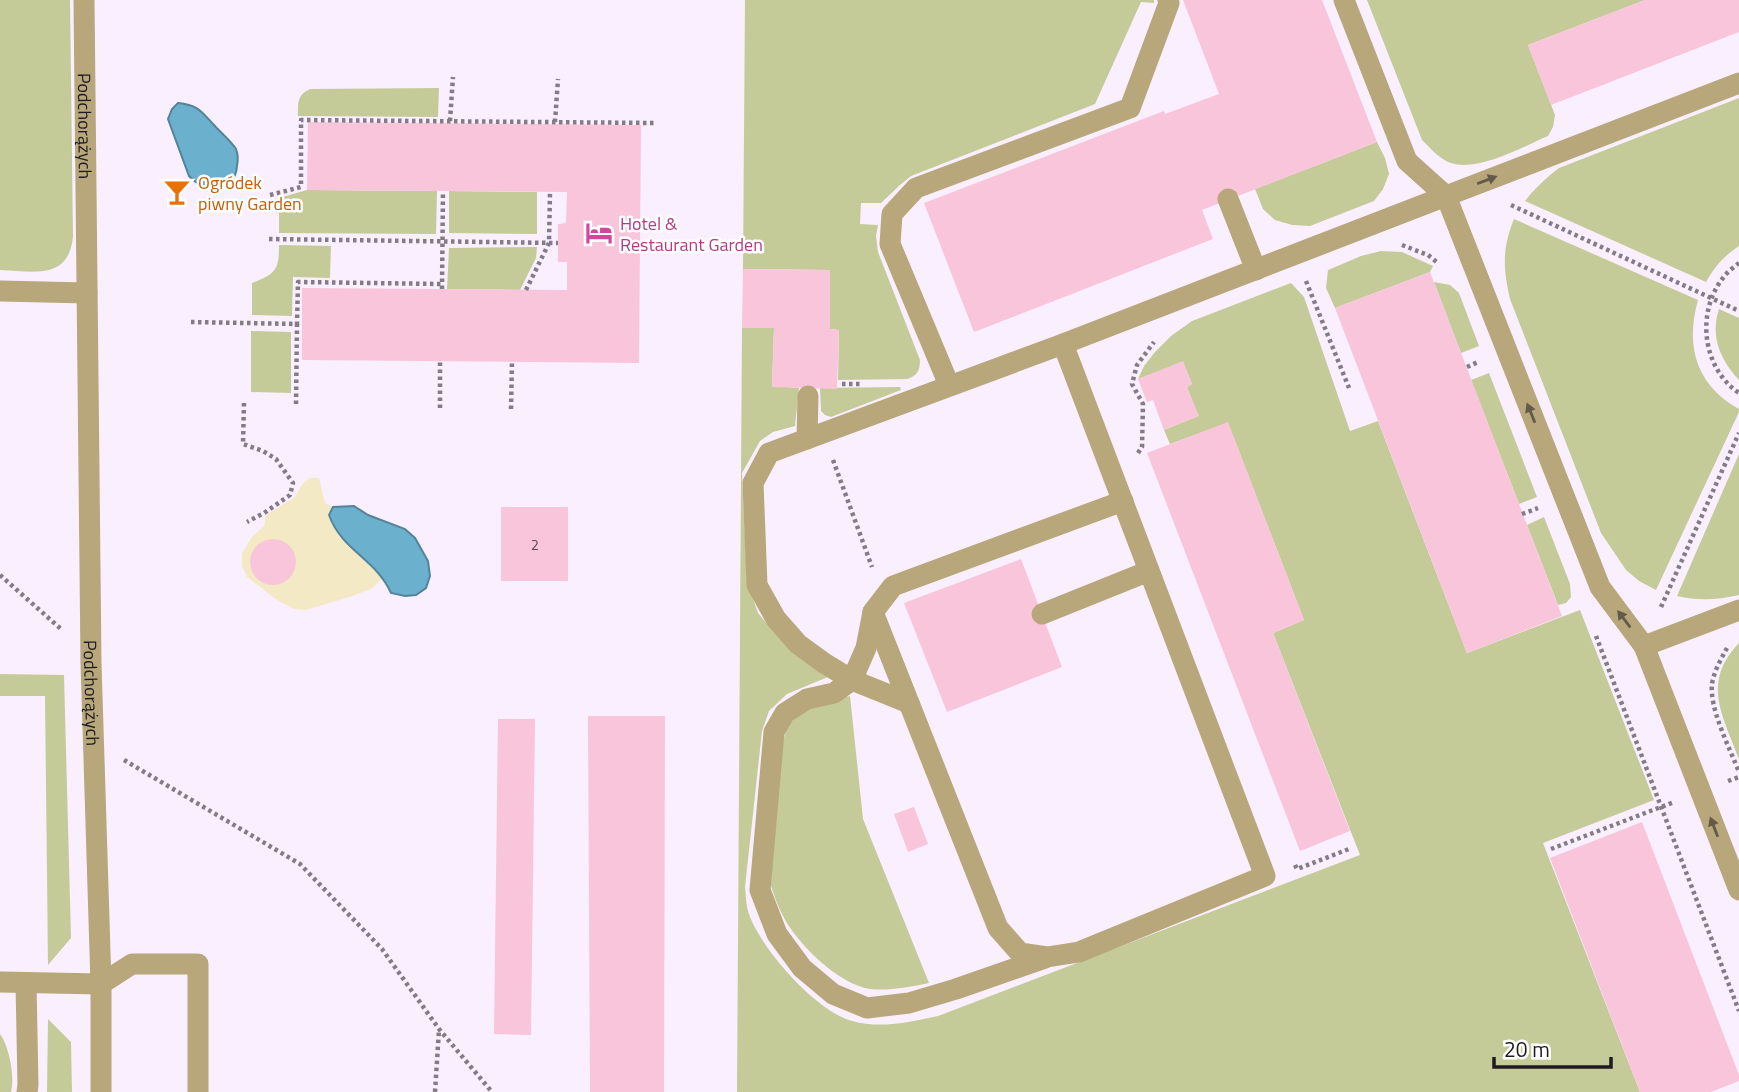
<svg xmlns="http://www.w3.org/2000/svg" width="1739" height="1092" viewBox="0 0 1739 1092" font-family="'Titillium Web',sans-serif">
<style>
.green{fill:#c4cb98}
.sand{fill:#f3e9c4}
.water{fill:#6bb0cd;stroke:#54839a;stroke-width:2}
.building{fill:#f9c5da}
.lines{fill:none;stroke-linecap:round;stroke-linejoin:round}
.path{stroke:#837c87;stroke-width:4.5;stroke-dasharray:3.5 3.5;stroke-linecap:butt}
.service{stroke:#b7a77a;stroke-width:21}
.minor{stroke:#b7a77a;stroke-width:21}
.oneway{fill:#635a4a}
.labels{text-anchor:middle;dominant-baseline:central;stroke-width:5;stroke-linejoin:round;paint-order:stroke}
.number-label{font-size:14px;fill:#564650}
.street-label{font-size:18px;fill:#1f1b22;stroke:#fff}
.food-label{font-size:18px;fill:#c56008;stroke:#fff;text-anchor:start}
.hotel-label{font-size:18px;fill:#b23c85;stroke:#fff;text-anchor:start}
</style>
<rect width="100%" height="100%" fill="#f9efff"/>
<g class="green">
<path d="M0 0H70L73 237C68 281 33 271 0 270Z"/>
<path d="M745 0H1154V3L1141 2 1095 104 911 176 900 185 881 203H861L860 224 878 225 876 236 878 252 920 360C920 371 917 376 907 379L838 380 839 330 830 329V270L743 269Z"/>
<path d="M1367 0H1645L1528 45 1555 115 1553 127 1548 136C1522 147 1475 174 1448 162 1438 157 1430 148 1422 140Z"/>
<path d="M439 88 438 117 298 116C298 103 297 95 310 89Z"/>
<path d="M1739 98V246C1724 256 1715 266 1706 282L1525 201C1535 188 1546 178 1559 168Z"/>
<polygon points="1377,142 1385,158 1389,174 1383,189 1374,201 1310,226 1292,225 1275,220 1263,209 1255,189"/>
<polygon points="307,190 437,191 436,234 279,233 279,198"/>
<polygon points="449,191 537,192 537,234 449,233"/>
<path d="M1514 219 1698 300C1685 346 1696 385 1739 409V412L1656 590 1639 581 1626 570 1601 533 1510 299C1503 268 1502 249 1514 219Z"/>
<path d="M279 245 331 246 330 278 293 277 292 316 252 315V283C276 274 279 270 279 245Z"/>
<polygon points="537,247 536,258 520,290 447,289 449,248"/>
<polygon points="1381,251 1402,252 1433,266 1430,272 1335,308 1326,288 1328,270 1361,256"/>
<polygon points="1434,282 1450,285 1459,293 1479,346 1461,353"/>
<path d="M1291 283 1304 297 1350 431 1378 421 1467 653 1580 610 1654 800 1543 843 1640 1092H737L742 328H774L772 386 799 388 795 426 773 432 760 441 742 473 747 582 758 613 772 630 792 652 828 677 787 694 769 711 762 731 745 887C746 896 746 906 749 914 761 949 816 1011 852 1021 881 1029 910 1022 938 1016L1360 855 1273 633 1304 620 1228 423 1170 444 1164 430 1198 416 1187 387 1192 384 1183 362 1138 379 1144 366 1155 352 1171 336 1192 321Z"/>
<path d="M1719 309 1739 318V380C1720 360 1710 336 1719 309Z"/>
<polygon points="251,331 291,332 291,393 251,392"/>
<polygon points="1489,373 1537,497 1519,504 1471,380"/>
<polygon points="900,387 901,390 831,417 825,415 821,411 820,388"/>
<path d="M1739 454V595C1717 600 1699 601 1677 596Z"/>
<polygon points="1544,517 1570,584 1571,597 1566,603 1558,605 1527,525"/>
<path d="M1739 643V759C1723 715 1701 683 1739 643Z"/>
<polygon points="0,674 64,675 71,938 48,965 45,696 0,696"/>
<path d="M850 696 863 819 929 983C910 987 889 991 870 989 838 984 799 945 784 918 778 907 774 895 770 883L781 748C793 704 811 707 850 696Z"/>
<polygon points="48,1019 71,1042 72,1092 47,1092"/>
<path d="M0 1034C9 1046 15 1077 11 1092H0Z"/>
</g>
<polygon class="sand" points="309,478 319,478 325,503 333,507 329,515 340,537 383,578 371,589 349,597 306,610 294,609 277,600 247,577 242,566 242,553 252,537 264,526 266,515 295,497 301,486"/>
<g class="water">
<path d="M178 103C198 105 201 111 214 125 220 132 231 141 236 149 238 154 238 161 237 166 235 194 204 193 189 176L168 119 172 109Z"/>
<path d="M354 506 368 515 405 529 415 538 428 561 430 576 426 588 416 595 405 596 391 593C376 559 342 551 329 515L333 507Z"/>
</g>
<g class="building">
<polygon points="1183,0 1322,0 1377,142 1202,210 1213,239 974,332 924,203 1164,111 1165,114 1219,94"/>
<polygon points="1645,0 1739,0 1739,32 1551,105 1528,45"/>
<polygon points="308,122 641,125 639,363 302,360 302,288 567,290 567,262 558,262 558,224 566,223 567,192 307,190"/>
<polygon points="743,269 830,270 830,329 839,330 837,389 772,387 774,328 742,328"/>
<polygon points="1430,272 1562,616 1467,653 1335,308"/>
<polygon points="1183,361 1192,384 1187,387 1199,416 1164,430 1153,400 1147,402 1138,379"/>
<polygon points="1228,422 1304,620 1273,633 1350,831 1300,851 1147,453"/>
<rect x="501" y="507" width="67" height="74"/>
<circle cx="273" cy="562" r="23"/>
<polygon points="1021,559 1062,667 947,712 904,603"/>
<polygon points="588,716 665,716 664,1092 590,1092"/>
<polygon points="498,719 535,719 531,1035 494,1034"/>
<polygon points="914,807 928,844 908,852 894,814"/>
<polygon points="1642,822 1739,1075 1739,1081 1711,1092 1640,1092 1550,858"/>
</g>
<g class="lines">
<g class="path">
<polyline points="450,121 453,77"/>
<polyline points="555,122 558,79"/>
<polyline points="270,195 301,187 301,120 656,123"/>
<polyline points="1511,205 1739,311"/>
<polyline points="269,239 558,243"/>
<polyline points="1402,245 1428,255 1438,263"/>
<path d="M1739 263C1734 267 1727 272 1723 278 1696 312 1702 368 1739 393"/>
<polyline points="1306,281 1349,388"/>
<polyline points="442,289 443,191"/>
<polyline points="526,290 549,243 550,192"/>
<polyline points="191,322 297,324 298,282 442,284"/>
<polyline points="1467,367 1478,362"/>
<polyline points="842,384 862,384"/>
<polyline points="244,403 243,444 263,451 276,459 293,483 290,495 264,513 247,522"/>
<polyline points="296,404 297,324"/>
<polyline points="440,408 440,362"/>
<polyline points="511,409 512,362"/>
<polyline points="1138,453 1142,447 1143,404 1132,384 1137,365 1154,342"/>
<polyline points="833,460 872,567"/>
<polyline points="1522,514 1538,508"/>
<polyline points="0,575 61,629"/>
<polyline points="1661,607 1739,433"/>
<polyline points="1596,636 1739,1011"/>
<path d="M1727 648C1721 659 1714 671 1712 684 1709 708 1730 749 1739 772"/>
<polyline points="124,760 300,864 382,949 439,1029 492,1092"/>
<polyline points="1728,781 1739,777"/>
<polyline points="1551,849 1674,802"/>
<polyline points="1295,865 1297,869 1349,849"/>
<polyline points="435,1092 439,1030"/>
</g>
<g class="service">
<polyline points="1739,83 1446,196 1600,587 1644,646 1739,890"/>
<polyline points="1228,199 1256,270"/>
<polyline points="949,385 890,244 892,214 916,188 1130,108 1169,3 1168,0"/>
<polyline points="807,439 808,396"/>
<polyline points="873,612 998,928 1020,953 1047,957 1079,952 1265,876 1063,344 1446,196 1407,161 1344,0"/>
<polyline points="1042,614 1149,571"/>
<polyline points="1644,646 1739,610"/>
<polyline points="909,703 852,680 824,663 798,644 776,619 757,585 753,483 769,453 1063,344"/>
<polyline points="1045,958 956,989 909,1003 867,1008 833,994 802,968 777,934 760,890 774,732 785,713 807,699 834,693 852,680 866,648 873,612 893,586 1123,501"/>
<polyline points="0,982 101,984"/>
<polyline points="26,983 28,1085 27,1092"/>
</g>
<g class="minor">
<path id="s1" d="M84 0 91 663 101 984V1092"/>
<polyline points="0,291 87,293"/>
<polyline points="101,984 132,964 198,964 198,1092"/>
</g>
</g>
<defs><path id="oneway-solid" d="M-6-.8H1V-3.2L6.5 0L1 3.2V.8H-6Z" transform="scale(1.75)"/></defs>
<g class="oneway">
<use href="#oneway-solid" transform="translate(1487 180) rotate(-21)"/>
<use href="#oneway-solid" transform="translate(1531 413) rotate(-112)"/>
<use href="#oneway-solid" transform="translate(1624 619) rotate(-127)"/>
<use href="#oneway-solid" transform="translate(1714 827) rotate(-111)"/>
</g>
<defs>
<symbol id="bar-bare" viewBox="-9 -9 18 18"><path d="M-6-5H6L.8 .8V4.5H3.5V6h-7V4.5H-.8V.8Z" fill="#e8710a" stroke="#fff" stroke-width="2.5" paint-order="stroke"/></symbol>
<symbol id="hotel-bare" viewBox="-9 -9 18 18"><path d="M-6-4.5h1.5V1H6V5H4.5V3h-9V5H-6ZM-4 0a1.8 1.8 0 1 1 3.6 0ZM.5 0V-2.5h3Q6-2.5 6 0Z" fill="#d1479c" stroke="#fff" stroke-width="2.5" paint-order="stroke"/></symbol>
</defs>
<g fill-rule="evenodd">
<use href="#bar-bare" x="158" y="173" width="38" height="38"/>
<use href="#hotel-bare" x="580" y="214" width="38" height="38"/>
</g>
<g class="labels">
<g class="number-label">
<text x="535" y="544">2</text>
</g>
<g class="street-label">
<text stroke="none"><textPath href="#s1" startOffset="126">Podchorążych</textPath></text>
<text stroke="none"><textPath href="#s1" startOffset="693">Podchorążych</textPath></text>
</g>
<g class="food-label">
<text x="198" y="182">Ogródek<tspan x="198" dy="21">piwny Garden</tspan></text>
</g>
<g class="hotel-label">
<text x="620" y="223">Hotel &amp;<tspan x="620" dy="21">Restaurant Garden</tspan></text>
</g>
</g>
<path d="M1494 1057v10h117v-10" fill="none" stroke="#1f1b22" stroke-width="3.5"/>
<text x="1504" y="1057" font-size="21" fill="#1f1b22" stroke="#ffffff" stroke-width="5" paint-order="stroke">20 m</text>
</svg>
